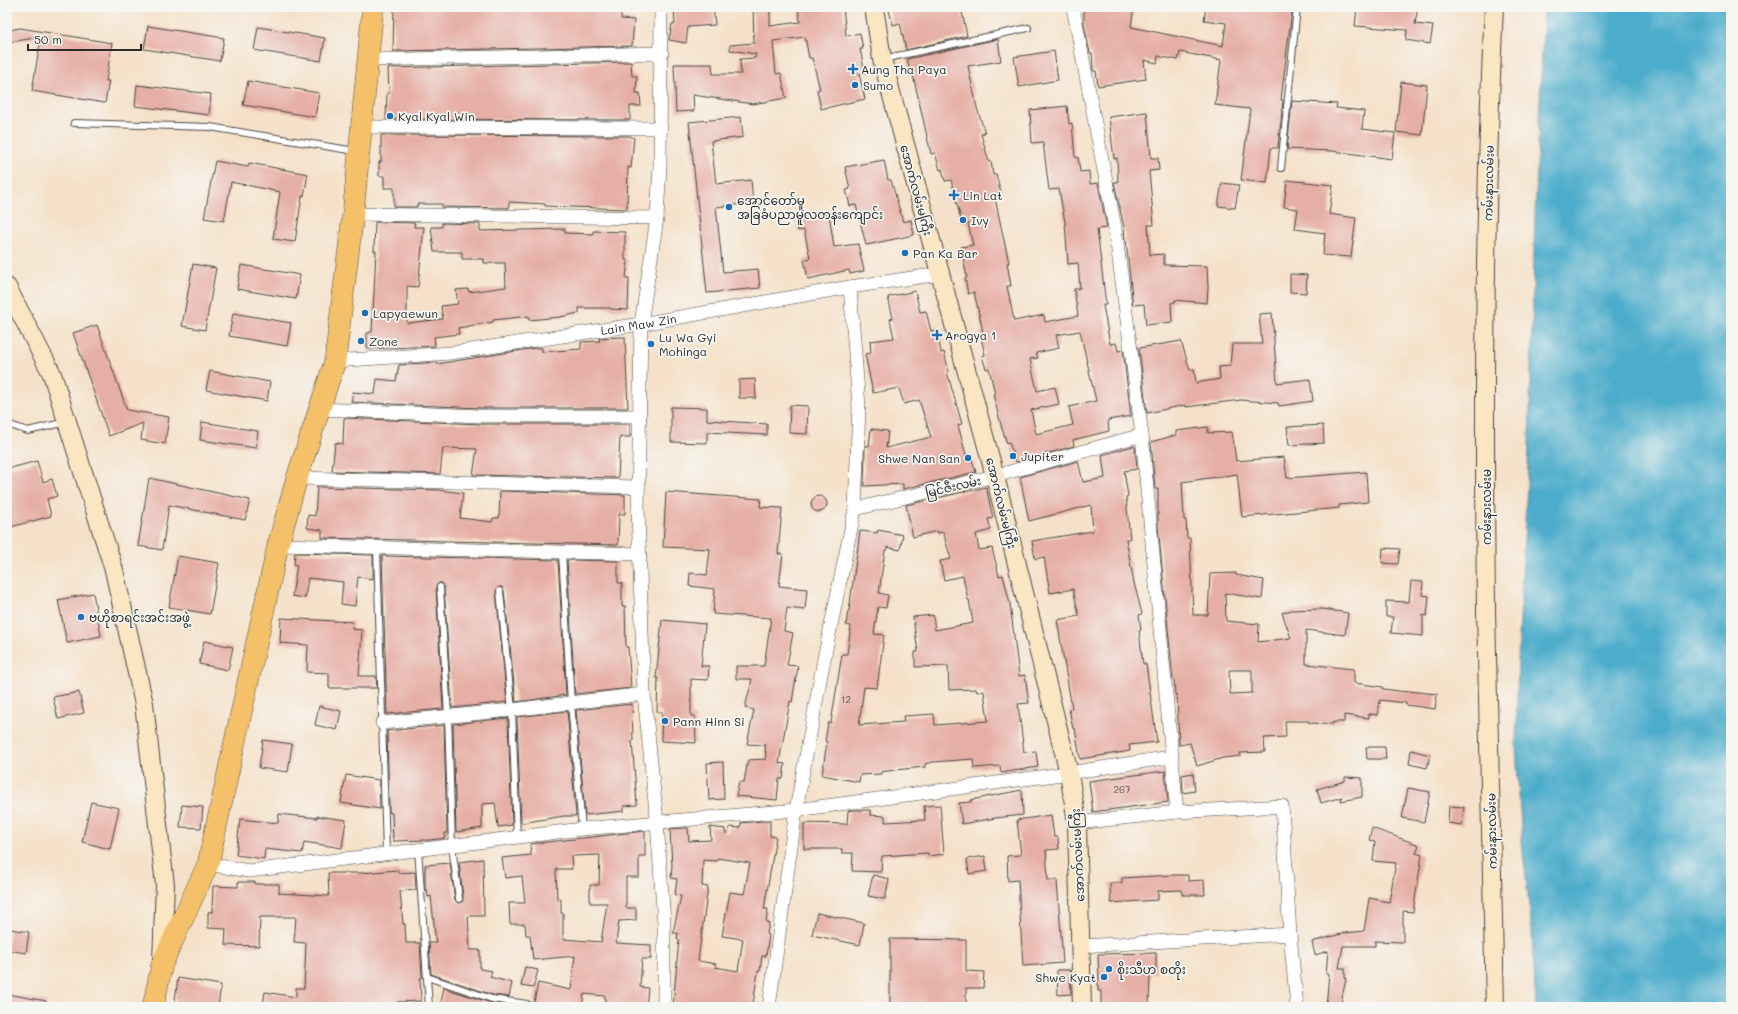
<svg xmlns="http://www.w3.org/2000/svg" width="1738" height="1014" viewBox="0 0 1738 1014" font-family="Mali,'Noto Sans Myanmar',sans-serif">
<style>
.water{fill:#4caccb;stroke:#3c6c7b}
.building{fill:#e6afa5;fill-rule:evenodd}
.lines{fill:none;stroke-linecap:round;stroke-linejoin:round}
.service-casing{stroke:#494643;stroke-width:8}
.minor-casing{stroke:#494643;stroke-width:14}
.secondary-casing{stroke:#494643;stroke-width:20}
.primary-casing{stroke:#494643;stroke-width:22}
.service{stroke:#fff;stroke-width:6}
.minor{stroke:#fff;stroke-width:13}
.secondary{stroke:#fbe6c4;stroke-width:18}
.primary{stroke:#f4c16b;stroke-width:21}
.poi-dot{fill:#1f6fb2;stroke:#f6f6f2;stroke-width:1.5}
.labels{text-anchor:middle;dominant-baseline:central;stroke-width:3.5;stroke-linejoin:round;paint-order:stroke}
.number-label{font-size:10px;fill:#5a4c4a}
.poi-label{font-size:12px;fill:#2b2b2b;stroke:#f6f6f2;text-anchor:start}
.street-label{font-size:12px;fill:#2b2b2b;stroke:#f6f6f2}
</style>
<rect width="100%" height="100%" fill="#f6f6f2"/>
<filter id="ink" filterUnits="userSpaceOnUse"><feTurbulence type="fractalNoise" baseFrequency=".025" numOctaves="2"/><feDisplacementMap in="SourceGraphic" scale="8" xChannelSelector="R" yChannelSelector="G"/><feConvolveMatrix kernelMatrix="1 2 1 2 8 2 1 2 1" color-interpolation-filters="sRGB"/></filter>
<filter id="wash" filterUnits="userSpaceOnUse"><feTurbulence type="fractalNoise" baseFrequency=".012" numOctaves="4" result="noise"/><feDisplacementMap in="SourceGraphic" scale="16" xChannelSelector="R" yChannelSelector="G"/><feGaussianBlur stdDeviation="0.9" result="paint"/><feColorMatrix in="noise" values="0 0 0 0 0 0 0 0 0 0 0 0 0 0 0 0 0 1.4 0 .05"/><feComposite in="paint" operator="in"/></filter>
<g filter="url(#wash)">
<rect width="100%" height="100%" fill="#f5e1c9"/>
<polygon class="water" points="1544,7 1731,7 1731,1007 1536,1007 1532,932 1522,843 1516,746 1518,657 1529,445 1535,214"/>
<g id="blocks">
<g class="building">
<polygon points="394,7 621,7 621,19 634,20 632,46 393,51"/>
<polygon points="674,7 713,7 715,25 688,27 686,43 669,40 672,24 675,24"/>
<polygon points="753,7 770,7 770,26 800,22 798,7 843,7 846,36 860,33 863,49 860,49 865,73 859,74 865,99 821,109 817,90 820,89 812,58 809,58 805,37 773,41 776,74 781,73 786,98 753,104 693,95 694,111 676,112 674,64 712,64 713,74 741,74 740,59 755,58 756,54 730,50 730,45 754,43"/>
<polygon points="888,7 961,7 967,36 906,50 900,23 893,25"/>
<polygon points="1084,7 1134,7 1131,27 1223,46 1226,23 1204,20 1206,7 1280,7 1292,9 1281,100 1283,100 1278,148 1271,148 1267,183 1241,180 1250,109 1215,105 1221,60 1180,52 1178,60 1158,56 1157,63 1144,60 1146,79 1098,86 1096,71 1093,71 1092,53 1090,53 1084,24"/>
<polygon points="1357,7 1406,10 1406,7 1418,7 1415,24 1433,26 1430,44 1406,40 1407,30 1355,26"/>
<polygon points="148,26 224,38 220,61 144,49"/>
<polygon points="258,27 325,38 321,61 254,50"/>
<polygon points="20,28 112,43 106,81 109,81 105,103 32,91 41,37 10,42 9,30"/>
<path d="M998 39 1001 61 968 66 977 108 985 133 981 134 989 162 991 161 993 175 996 174 1001 193 994 194 1009 263H1007L1011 286H1007L1014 321 1044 315 1045 322 1078 316 1074 289 1080 288 1078 263 1068 264 1065 222 1059 189 1049 190 1043 142 1032 143 1031 128 1030 110 1067 106 1069 124 1072 123 1075 157H1078L1080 172 1089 171 1090 184 1098 183 1107 228 1097 229 1106 305H1103L1110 344 1116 343 1118 351 1123 350 1131 416 1108 420 1109 431 1073 440 1074 446 1016 462 1009 442 1007 443 1002 429 993 394H995L989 368 986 369 982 356 985 355 980 333 983 332 974 292 968 294 965 278H967L961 247 973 245 968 223 962 224 951 180 945 181 942 169 940 170 935 153 931 154 913 75H911L907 59ZM1080 331 1096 401 1069 407 1073 425 1036 434 1031 410 1059 404 1055 387 1037 391 1030 359 1038 358 1036 353 1059 348 1056 335Z"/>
<polygon points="1054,51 1058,80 1019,87 1014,57"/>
<polygon points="631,62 632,76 637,76 636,93 640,93 641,106 630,106 630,120 386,119 387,93 389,94 388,68"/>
<polygon points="248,81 319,93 315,117 243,105"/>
<polygon points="1401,82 1427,85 1422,135 1396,132"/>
<polygon points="137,85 211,94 209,115 135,106"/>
<polygon points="1292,101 1337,104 1336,108 1364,111 1362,129 1395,133 1392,159 1333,151 1287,149"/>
<polygon points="1147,112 1151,158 1158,158 1159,170 1149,171 1154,225 1148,225 1150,255 1164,254 1164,265 1207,266 1208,288 1207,303 1175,300 1175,302 1171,303 1172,322 1146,325 1144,304 1133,305 1126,240 1125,240 1124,227 1114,182 1118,182 1117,158 1114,159 1109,117"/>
<polygon points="741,117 743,137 711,141 716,184 751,180 753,203 716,207 723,272 758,269 760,288 707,293 689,122"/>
<polygon points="381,135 630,136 634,138 631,168 628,167 627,209 545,206 545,204 509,202 509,208 442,207 442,204 417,204 417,207 394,207 394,188 384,188 384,176 379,176 379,162 381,162"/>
<polygon points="884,160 888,180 891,180 903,222 911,220 914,235 866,245 856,205 850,206 846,190 850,189 845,167"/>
<polygon points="215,161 248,167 249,163 308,174 304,196 302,196 295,242 273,239 280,192 231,182 224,221 204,218"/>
<polygon points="1287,180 1333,185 1329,214 1356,218 1351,257 1323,255 1325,233 1295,229 1298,209 1284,207"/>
<polygon points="1222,183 1239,185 1235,208 1218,206"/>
<polygon points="829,214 834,247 858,244 864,271 850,274 849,270 808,279 804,260 810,258 804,230 798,231 797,219"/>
<polygon points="375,222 415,223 414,227 424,227 418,287 407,286 407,323 443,319 441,306 458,304 456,290 468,289 469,292 506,287 505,263 484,263 484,259 462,259 462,252 434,252 431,227 442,227 442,223 480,224 480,231 565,229 565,233 593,234 593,231 625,232 625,260 628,260 626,278 629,278 628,310 610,309 610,308 579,308 579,313 560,317 529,320 529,316 493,320 493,322 458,328 459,334 434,337 435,346 367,349 367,333 372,332 376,251 374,251"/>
<polygon points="193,264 216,268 205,330 182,326"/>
<polygon points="241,265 300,275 296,299 237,289"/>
<polygon points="1290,274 1307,275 1306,293 1290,292"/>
<polygon points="915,291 920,312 926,311 931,331 937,330 941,353 944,352 949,372 947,372 962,424 958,425 966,455 970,454 976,472 903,489 903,484 864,486 865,446 869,446 871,429 888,431 886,448 931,437 919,400 904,404 899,388 873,393 865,354 871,353 870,341 894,338 890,319 893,318 888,297"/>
<polygon points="233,313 291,323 287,346 229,336"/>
<polygon points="1272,313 1277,383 1310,379 1313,401 1279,406 1278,403 1241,400 1186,407 1186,405 1147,413 1139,348 1181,341 1190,370 1194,369 1196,383 1220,379 1219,367 1230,366 1232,344 1262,344 1259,314"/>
<polygon points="97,325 127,410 169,417 165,444 141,440 143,423 109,436 73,333"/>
<polygon points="625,337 628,408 480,408 351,402 353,392 375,394 377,379 396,381 399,365 437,362 437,364 535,348 542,348 542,352 581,349 581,342 600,341 599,338"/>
<polygon points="210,371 270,382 267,401 206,390"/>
<polygon points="755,379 756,398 739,398 739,380"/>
<polygon points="790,405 808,406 807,434 789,433"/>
<polygon points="671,407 707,408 707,420 767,424 767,435 707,432 707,443 671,442"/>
<polygon points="344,418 480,424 630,424 630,437 620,437 618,478 473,475 477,449 443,448 440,474 332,471 335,443 343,444"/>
<polygon points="202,422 258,431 256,448 200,440"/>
<polygon points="1323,425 1324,443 1289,445 1287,427"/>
<path d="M1208 427V433L1232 432 1236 461 1284 457 1287 478 1366 472 1368 502 1339 505V508L1242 517 1237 474 1182 482 1184 520H1186L1187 538H1190L1193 615H1208L1210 574 1236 573V575L1264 580 1262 599 1225 593 1226 621 1259 624 1258 642 1291 638 1282 613 1291 610 1323 609 1348 613 1345 635 1306 630V664L1354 669V683L1383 687V689L1407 692 1408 691 1437 694 1435 709 1406 705V703L1380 700 1378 715 1369 714V718L1344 715V722H1333V724L1309 723V721H1285L1286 737 1264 738 1265 752 1240 753 1241 756 1223 758 1197 766 1190 743 1179 745 1177 695H1175L1174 679H1173L1158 526V489H1155L1151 442 1176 435V431ZM1229 670H1252V693L1230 694Z"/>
<polygon points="1133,446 1135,447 1137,469 1124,471 1128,496 1126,497 1130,539 1126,539 1134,583 1142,614 1139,615 1141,630 1139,631 1143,664 1146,664 1157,742 1129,745 1130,751 1080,759 1075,728 1073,729 1069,709 1072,708 1057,620 1079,616 1073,589 1050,593 1044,557 1035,559 1032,541 1093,531 1091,505 1029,521 1020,477 1078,461 1083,482 1105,478 1102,455"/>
<polygon points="37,461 43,482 52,479 57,496 47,499 51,516 7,528 7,513 10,512 7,501 7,469"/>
<polygon points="149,478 250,500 245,520 169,505 162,550 138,546"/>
<polygon points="317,487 439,490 463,493 460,518 492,522 493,518 499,518 500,491 625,495 625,514 619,514 618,545 322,538 322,530 307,528 308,515 315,516"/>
<polygon points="986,487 993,518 988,519 991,530 976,534 979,550 992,548 999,576 1003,575 1010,604 1019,676 1025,675 1029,703 1018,704 1024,752 1036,751 1038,767 1001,773 1000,766 974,768 973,759 933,762 925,764 925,767 895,770 881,772 881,774 860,775 859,782 822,775 827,742 825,741 828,723 831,723 842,654 847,654 851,626 846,625 848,611 849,611 860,531 877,533 878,530 903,535 900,550 887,547 887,550 885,550 879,593 888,595 886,608 878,607 874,634 884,635 877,688 864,687 859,725 904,722 903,716 934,714 935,725 988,721 984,691 977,692 976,689 949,690 948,666 915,667 915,652 918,652 913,617 933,615 935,630 973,623 969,600 968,600 963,576 944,580 940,561 951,559 943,532 938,533 937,531 913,537 906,505"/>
<polygon points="666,492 761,499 760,507 782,508 778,554 783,554 779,586 807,589 805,610 787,608 784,631 793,633 787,665 798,666 792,702 790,701 779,763 785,764 783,779 779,779 777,800 736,796 739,782 744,782 748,760 766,759 765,745 747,744 754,710 745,708 752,679 736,679 736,666 764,666 771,618 713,614 715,589 689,586 690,573 707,575 710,549 663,547"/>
<circle cx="819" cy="504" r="8"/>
<polygon points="1383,548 1400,549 1398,564 1382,563"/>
<polygon points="295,553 373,555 373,579 358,577 355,606 341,604 343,582 308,578 305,598 292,596 297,565 294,564"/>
<polygon points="178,556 219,563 210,614 169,607"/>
<polygon points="382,556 558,560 566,695 516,702 504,591 502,587 499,587 496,591 507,702 452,708 444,587 442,583 439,583 436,587 443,709 387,714"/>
<polygon points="567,560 618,561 618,583 622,583 622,606 625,606 626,647 628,647 631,688 575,694"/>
<polygon points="1411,581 1423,582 1422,595 1429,596 1427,616 1423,615 1423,636 1391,633 1393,617 1386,617 1386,601 1409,602"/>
<polygon points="93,593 101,636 67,643 58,600"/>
<polygon points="281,618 353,622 352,629 362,630 359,676 376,676 377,688 329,688 329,673 307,672 308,645 280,643"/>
<polygon points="662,620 705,624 701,666 709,666 708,680 691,679 691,716 695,716 696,743 661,741 662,712 657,712 658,678 656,678"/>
<polygon points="204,641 233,647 228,670 199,664"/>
<polygon points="79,692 84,713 58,719 53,697"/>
<polygon points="632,704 633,741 632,741 637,805 624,806 624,811 585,815 576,710"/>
<polygon points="319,706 341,711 337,730 315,725"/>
<polygon points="567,711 576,816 564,816 521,823 517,717"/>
<polygon points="508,718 512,825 498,827 495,803 482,804 482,828 456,832 453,724"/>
<polygon points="444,725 447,833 445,833 445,838 429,840 393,841 392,813 390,813 389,810 387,731"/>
<polygon points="263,740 292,744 288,772 259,768"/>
<polygon points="1366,747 1385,747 1386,759 1367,759"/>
<polygon points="1411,750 1430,755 1427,768 1409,764"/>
<polygon points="723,762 724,799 709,800 707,763"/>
<polygon points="1165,771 1168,802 1093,812 1089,781"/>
<polygon points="1193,773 1195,791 1183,793 1182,775"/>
<polygon points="346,775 379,780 380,809 341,803"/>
<polygon points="1345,777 1362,778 1362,797 1341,801 1342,797 1321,803 1317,789 1345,781"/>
<polygon points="1408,788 1430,792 1424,822 1402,818"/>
<polygon points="1022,790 1023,815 995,818 962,824 959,803 971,802 971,800"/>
<polygon points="91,802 119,808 110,849 82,842"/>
<polygon points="182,805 203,807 201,828 180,827"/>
<polygon points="940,805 944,854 928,856 928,853 882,856 881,872 852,871 853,853 842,853 842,849 804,849 804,823 847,824 848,811 853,810 870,810 870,815 885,816 885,822 925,820 924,806"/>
<polygon points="1449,806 1464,807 1462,825 1448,823"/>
<polygon points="279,814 317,818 317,816 346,820 342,848 304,842 302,853 265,849 264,859 236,855 240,819 278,823"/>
<polygon points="1051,815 1054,837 1058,837 1059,849 1046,850 1048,880 1057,880 1063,963 1023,966 1018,880 1008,881 1007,856 1021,855 1017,820"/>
<path d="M762 821H770V836L776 837 764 909H768L766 922 769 923 767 934 769 935 766 956H762L760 971H758L753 1004 748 1003 747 1007H673L679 939H677L678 933H673L681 896 675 895 677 879 671 878 672 866 670 829 688 828 689 841 711 840 710 827 725 829V833H728L730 827 740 828 741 823ZM717 858 750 863 744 894 730 892 722 936 743 939 738 971 715 967 716 964 698 961 708 887 702 886 703 860 717 861Z"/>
<polygon points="1372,828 1419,845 1416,853 1422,855 1413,912 1403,911 1403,942 1375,941 1375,946 1343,946 1339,968 1345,968 1345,978 1346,979 1340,1007 1326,1007 1329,974 1326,974 1328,951 1315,955 1312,942 1345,933 1364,931 1369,898 1389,902 1396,863 1373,861 1375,842 1369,840"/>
<path d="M645 831V856H639V877H626V908H636V920L619 921 616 943 651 945V959H642L640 987 648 988 646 1007H605V996L584 994 582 1007H533L538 983 571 990 575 956 533 960 530 935H526L525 924H510L509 903H525L522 876 505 878 502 858 531 855 530 844ZM600 855 599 885H590V903H607L601 942 563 939V913H561V899H557L556 869H572L571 856Z"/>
<polygon points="985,856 987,871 969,874 967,859"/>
<polygon points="483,859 484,916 468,916 470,950 480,950 480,969 492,971 490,977 512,983 509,997 493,995 431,974 429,943 436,943 431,896 428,897 427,890 425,890 425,865 450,863 455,900 459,903 462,902 463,898 459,862"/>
<polygon points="398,870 398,873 415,872 416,890 400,891 403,924 405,924 406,943 420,943 422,978 420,978 421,1001 397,1002 397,1006 381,1004 381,1007 277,1007 263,1005 265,992 296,997 296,988 304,988 306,943 294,942 296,917 260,917 259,946 225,945 226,929 208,928 208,912 212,912 213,886 238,887 238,882 255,882 255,884 279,884 279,893 329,896 328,873 361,873"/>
<polygon points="873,875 889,879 885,899 868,896"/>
<polygon points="1173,875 1188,875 1188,881 1204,880 1205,895 1182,895 1182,890 1158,891 1158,900 1111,903 1110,883 1122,883 1122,878"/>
<polygon points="817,913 864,923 860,945 812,935"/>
<polygon points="10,929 29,932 26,953 7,950"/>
<polygon points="890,939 966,940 966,971 984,972 983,988 966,988 966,1007 890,1007"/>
<polygon points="1156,953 1156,974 1150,974 1149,1007 1101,1007 1101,991 1098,991 1098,979 1099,979 1098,954"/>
<polygon points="525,967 538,970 533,988 521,986"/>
<polygon points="1057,970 1070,970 1071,994 1058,995"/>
<polygon points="178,978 221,985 218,1007 174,1007"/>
<polygon points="444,988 491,1003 507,1006 507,1007 440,1007"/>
<polygon points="7,994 46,1001 46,1007 7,1007"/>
</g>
</g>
</g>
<g filter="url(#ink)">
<use href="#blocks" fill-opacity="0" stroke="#494643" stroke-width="1"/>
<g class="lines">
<defs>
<g id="service">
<polyline points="883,59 1028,28"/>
<polyline points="74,123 210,127 355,151"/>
<polyline points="1281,168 1297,7"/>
<polyline points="7,424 28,431 66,422"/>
<polyline points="377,548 386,853"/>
<polyline points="562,553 571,703 582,829"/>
<polyline points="440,587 448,715 452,846 459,899"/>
<polyline points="500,591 512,710 517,837"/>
<polyline points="418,849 429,1007"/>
<polyline points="427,977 492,999 527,1004 527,1007"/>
</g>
<g id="minor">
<polyline points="661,7 660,166 657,218 641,324 638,509 644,694 657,822 664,923 664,1007"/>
<polyline points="1073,7 1115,228 1142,435 1177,812"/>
<polyline points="368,60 662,53"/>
<polyline points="361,127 661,128"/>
<polyline points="353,214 657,218"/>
<path id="s1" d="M335 361 451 353 641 324 850 287 940 274"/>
<polyline points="319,409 480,416 640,416"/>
<polyline points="297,478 638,487"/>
<polyline points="855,509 995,476 1142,435"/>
<polyline points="278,545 640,554"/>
<polyline points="382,723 512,710 644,694"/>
<polyline points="1077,823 1177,812 1282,806 1290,934 1297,1007"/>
<polyline points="208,864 249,871 582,829 796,810 1069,773 1171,757"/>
<polyline points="1081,946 1290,934"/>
<polyline points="769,1007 796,810 824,659 855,509 859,407 850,287"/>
</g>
<g id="secondary">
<polyline points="874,7 882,59 995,476 1069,773 1077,823 1082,1007"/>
<path d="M1494 7C1484 208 1484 409 1486 610 1488 742 1493 875 1495 1007"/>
<polyline points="7,287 52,374 114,570 144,704 165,885 162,961"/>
</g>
<polyline id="primary" points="153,1007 162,964 208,864 278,545 297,478 335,361 353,214 373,7"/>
</defs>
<use href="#service" class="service-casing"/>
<use href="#minor" class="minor-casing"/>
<use href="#secondary" class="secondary-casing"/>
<use href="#primary" class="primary-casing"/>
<use href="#service" class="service"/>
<use href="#minor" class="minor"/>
<use href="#secondary" class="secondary"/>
<use href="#primary" class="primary"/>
</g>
</g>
<g class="poi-dot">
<path d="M851 63h4v4h4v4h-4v4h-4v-4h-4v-4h4z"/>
<circle cx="855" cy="85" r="4"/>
<circle cx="390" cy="116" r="4"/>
<path d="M952 189h4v4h4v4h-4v4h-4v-4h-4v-4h4z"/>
<circle cx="729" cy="207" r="4"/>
<circle cx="963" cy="220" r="4"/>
<circle cx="905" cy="253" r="4"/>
<circle cx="365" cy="313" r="4"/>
<path d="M935 329h4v4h4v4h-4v4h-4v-4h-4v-4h4z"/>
<circle cx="361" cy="341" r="4"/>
<circle cx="651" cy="344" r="4"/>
<circle cx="1013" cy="456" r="4"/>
<circle cx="968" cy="458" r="4"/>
<circle cx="81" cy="617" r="4"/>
<circle cx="665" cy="721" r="4"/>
<circle cx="1109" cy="969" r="4"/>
<circle cx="1104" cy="977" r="4"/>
</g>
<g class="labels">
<g class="number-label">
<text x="846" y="699">12</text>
<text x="1122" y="789">267</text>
</g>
<g class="poi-label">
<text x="861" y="69">Aung Tha Paya</text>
<text x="863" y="85">Sumo</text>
<text x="398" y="116">Kyal Kyal Win</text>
<text x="963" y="195">Lin Lat</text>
<text x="737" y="200">အောင်တော်မူ<tspan x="737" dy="14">အခြခံပညာမူလတန်းကျောင်း</tspan></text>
<text x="971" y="220">Ivy</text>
<text x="913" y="253">Pan Ka Bar</text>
<text x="373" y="313">Lapyaewun</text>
<text x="945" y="335">Arogya 1</text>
<text x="659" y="337">Lu Wa Gyi<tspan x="659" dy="14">Mohinga</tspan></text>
<text x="369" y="341">Zone</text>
<text x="1021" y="456">Jupiter</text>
<text x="960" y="458" text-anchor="end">Shwe Nan San</text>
<text x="89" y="617">ဗဟိုစာရင်းအင်းအဖွဲ့</text>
<text x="673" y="721">Pann Hinn Si</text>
<text x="1117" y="969">စိုးသီဟ စတိုး</text>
<text x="1096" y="977" text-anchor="end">Shwe Kyat</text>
</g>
<g class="street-label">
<text transform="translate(1488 183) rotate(-89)">ကမ်းနားလမ်းမ</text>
<text transform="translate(917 190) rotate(75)">အောက်လမ်းမကြီး</text>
<text stroke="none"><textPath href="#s1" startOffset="306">Lain Maw Zin</textPath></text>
<text transform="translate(953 486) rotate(-13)">မြင်ဇီးလမ်း</text>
<text transform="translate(1002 503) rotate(76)">အောက်လမ်းမကြီး</text>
<text transform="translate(1486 507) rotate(-90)">ကမ်းနားလမ်းမ</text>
<text transform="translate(1491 831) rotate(-91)">ကမ်းနားလမ်းမ</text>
<text transform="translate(1077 855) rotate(-93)">အောက်လမ်းမကြီး</text>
</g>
</g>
<rect width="1738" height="1014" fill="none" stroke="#f6f6f2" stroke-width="24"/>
<path d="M28 44v6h113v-6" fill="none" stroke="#2b2b2b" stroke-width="2"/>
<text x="34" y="44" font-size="12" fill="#2b2b2b" stroke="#f6f6f2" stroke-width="3" paint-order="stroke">50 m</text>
</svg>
